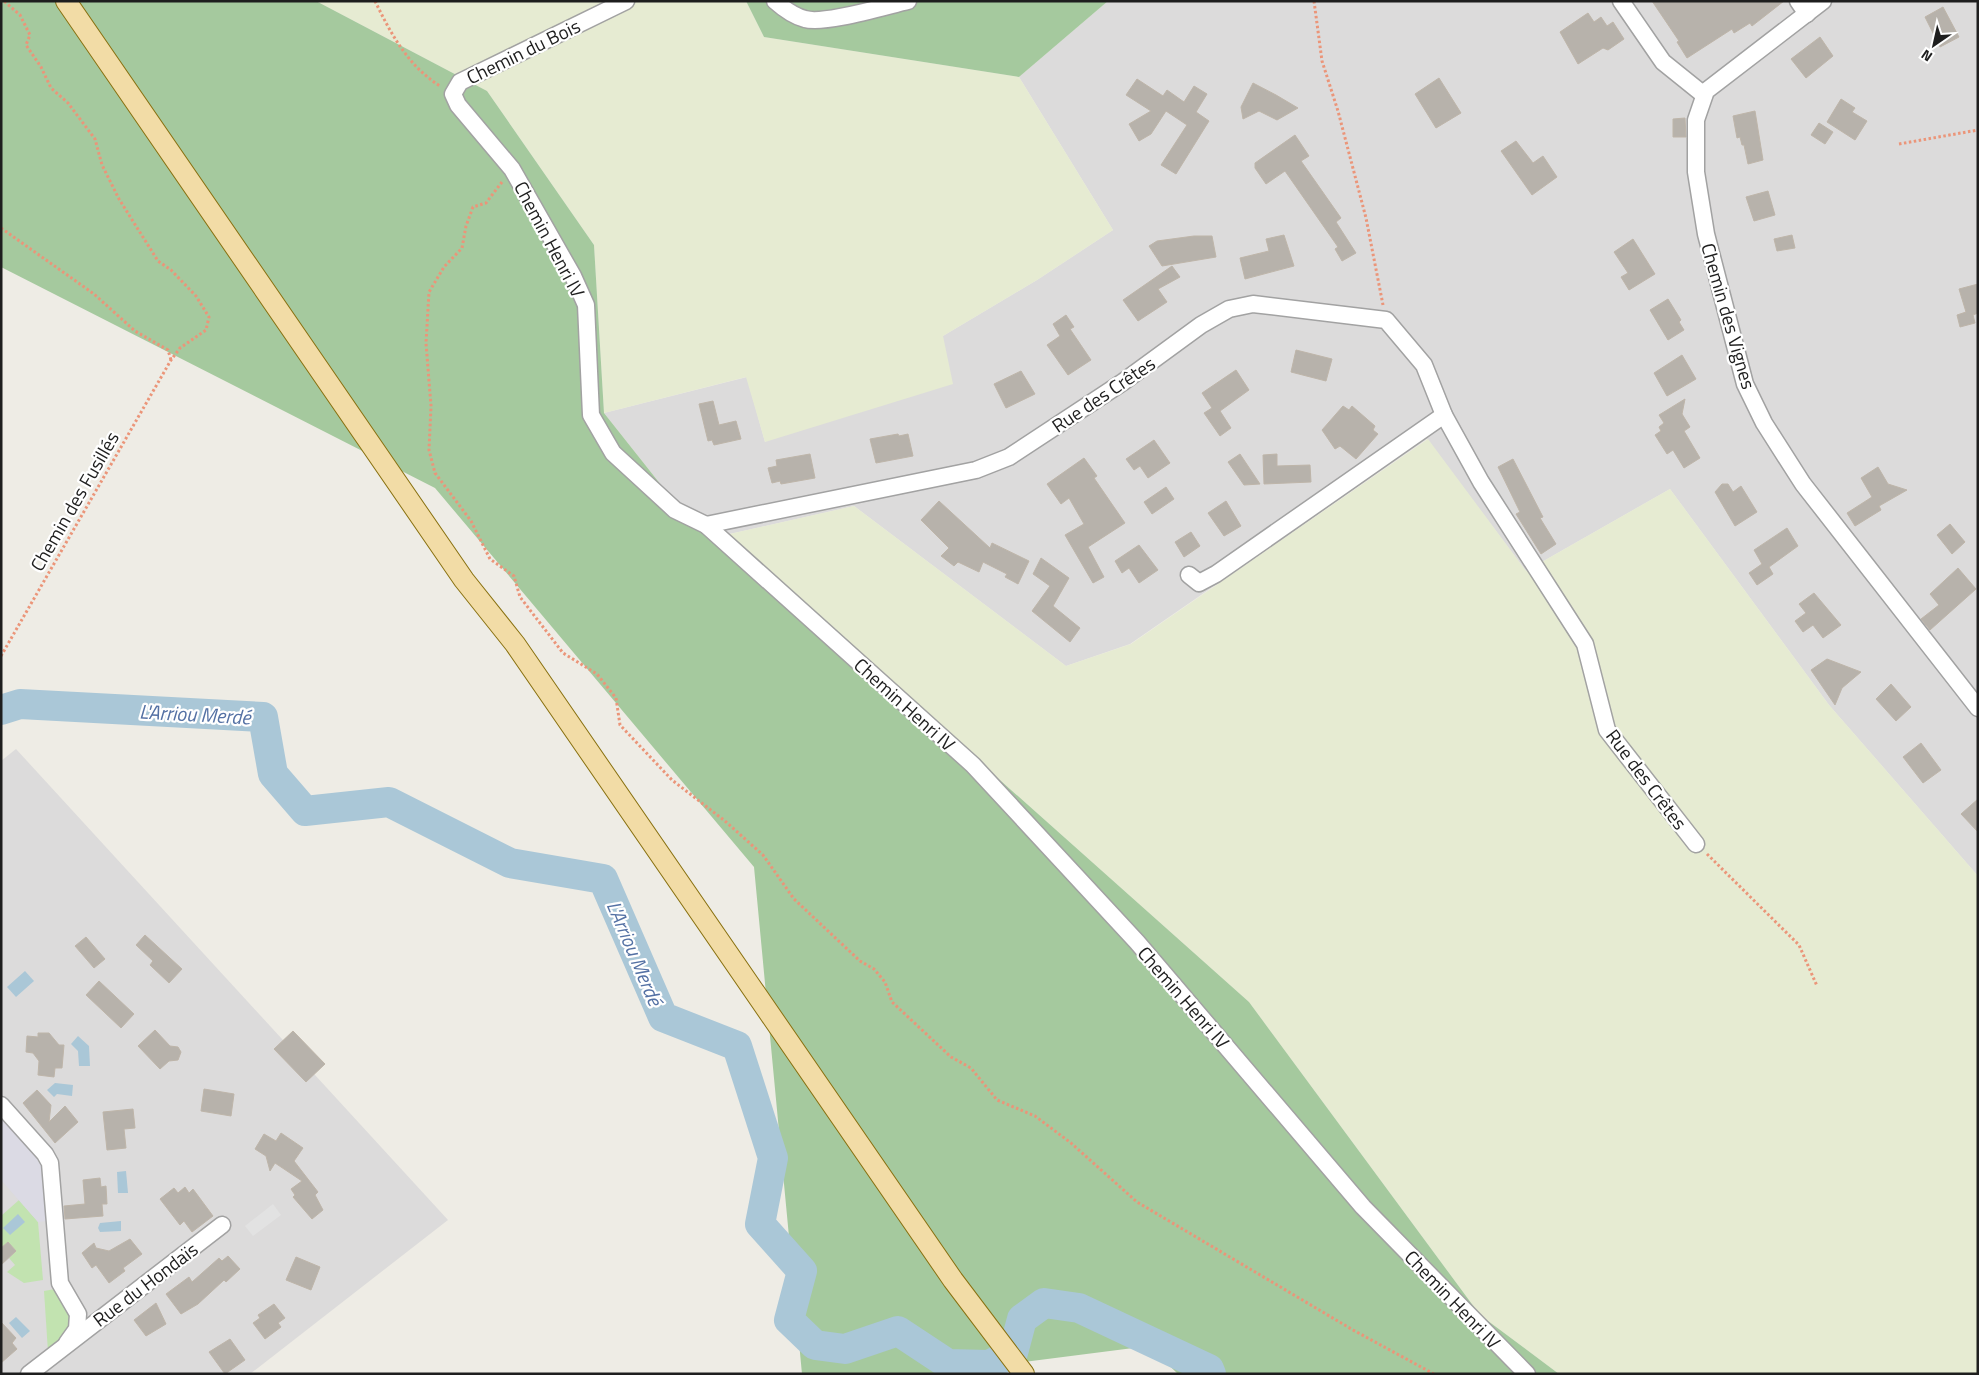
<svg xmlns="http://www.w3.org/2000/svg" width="1979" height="1375" viewBox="0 0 1979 1375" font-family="'Titillium Web',sans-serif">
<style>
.residential{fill:#dcdbdb}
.farmland{fill:#e6ebd2}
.grass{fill:#c2e3b0}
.forest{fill:#a5c99e}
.parking{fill:#e2e2e2}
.plaza{fill:#dbdae4}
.water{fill:#aac7d7}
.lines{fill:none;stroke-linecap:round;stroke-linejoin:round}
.river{stroke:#aac7d7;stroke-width:30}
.building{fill:#b7b2ab;stroke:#beb5a9}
.minor-casing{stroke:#a2a2a2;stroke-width:19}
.major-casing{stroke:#897110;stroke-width:22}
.path{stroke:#eb9579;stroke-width:3;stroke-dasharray:2.5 2.5;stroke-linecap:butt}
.minor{stroke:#fff;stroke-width:16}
.major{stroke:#f2dca6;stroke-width:20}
.labels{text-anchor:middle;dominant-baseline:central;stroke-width:4.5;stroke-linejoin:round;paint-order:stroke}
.street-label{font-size:19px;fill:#1e1e1e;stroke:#fff}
.water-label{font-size:20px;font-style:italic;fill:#5471a4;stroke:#fff}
</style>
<rect width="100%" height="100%" fill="#eeece5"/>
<g class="residential">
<polygon points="1108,1 1978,1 1978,876 1829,705 1670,489 1526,571 1427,439 1130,644 1066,666 854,506 725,535 669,495 604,413 747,377 765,442 1037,280 1113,230 1019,77"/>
<polygon points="16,749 448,1220 250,1374 1,1374 1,761"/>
</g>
<g class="farmland">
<polygon points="316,1 746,1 764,37 1019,77 1113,230 1037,280 943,336 953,384 765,442 746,377 604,413 594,245 487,91"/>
<polygon points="1428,439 1526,571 1670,489 1829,705 1978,876 1978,1374 1559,1374 1480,1315 1249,1002 725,535 854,506 1066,666 1131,644"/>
</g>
<g class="grass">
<polygon points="19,1200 38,1222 43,1280 24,1283 7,1272 15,1265 9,1258 16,1251 8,1242 1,1248 1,1216"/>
<polygon points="55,1289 70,1315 69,1334 48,1352 44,1291"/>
</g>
<g class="forest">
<polygon points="1,1 316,1 487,91 594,245 604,413 669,495 725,535 1249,1002 1480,1315 1559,1374 1178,1374 1149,1346 929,1374 802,1374 754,867 435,488 1,267"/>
<polygon points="746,1 1108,1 1019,77 764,37"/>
</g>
<polygon class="parking" points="273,1204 281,1215 253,1236 245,1226"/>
<polygon class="plaza" points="1,1114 41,1158 46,1221 38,1222 1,1180"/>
<g class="water">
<polygon points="25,971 34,981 16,997 7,987"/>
<polygon points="78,1036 89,1046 90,1066 79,1066 78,1051 71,1044"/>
<polygon points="55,1083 73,1085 72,1096 57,1094 54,1097 47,1090"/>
<polygon points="126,1171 128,1193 118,1193 117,1172"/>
<polygon points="18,1214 25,1222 10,1235 3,1228"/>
<polygon points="121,1221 121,1231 100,1232 98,1228 100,1223"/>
<polygon points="16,1317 30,1331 22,1338 9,1323"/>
</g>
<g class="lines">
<polyline class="river" points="1,710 20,704 263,717 273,774 305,811 389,802 510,863 603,879 663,1017 737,1046 773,1158 760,1224 802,1271 789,1320 815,1345 845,1349 898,1331 948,1364 989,1365 1013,1353 1022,1319 1044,1303 1079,1308 1209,1369 1211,1374"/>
</g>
<g class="building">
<polygon points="1652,1 1784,1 1752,26 1750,23 1734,33 1732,29 1687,58 1677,42 1679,41"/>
<polygon points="1943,7 1959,37 1940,47 1925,17"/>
<polygon points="1588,13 1594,22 1601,17 1607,26 1613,22 1624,39 1608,50 1603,48 1578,64 1560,32"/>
<polygon points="1820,37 1833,56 1806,78 1791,59"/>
<polygon points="1439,78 1461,113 1436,128 1415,94"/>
<polygon points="1137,79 1163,96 1167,90 1184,102 1194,86 1207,94 1196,112 1209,121 1176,174 1161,165 1187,125 1166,111 1151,134 1139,141 1129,124 1151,111 1126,95"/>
<polygon points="1253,83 1276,95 1298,108 1277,120 1259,111 1243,119 1241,107"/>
<polygon points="1841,99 1855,108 1852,112 1867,121 1855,140 1827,122"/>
<polygon points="1755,111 1763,160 1748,164 1744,145 1742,145 1740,137 1737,138 1733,116"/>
<polygon points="1685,118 1686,137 1673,137 1673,119"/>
<polygon points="1819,123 1833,132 1825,144 1811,135"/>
<polygon points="1295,135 1309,156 1301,161 1341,218 1336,222 1356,253 1342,261 1335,249 1338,247 1285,171 1266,184 1255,168 1255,163"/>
<polygon points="1516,141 1533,163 1543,156 1557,177 1532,195 1501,151"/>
<polygon points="1768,191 1775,215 1754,221 1746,197"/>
<polygon points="1284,235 1294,266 1245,279 1240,258 1269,251 1266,239"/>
<polygon points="1792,235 1795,248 1777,251 1774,239"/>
<polygon points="1194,236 1212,236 1216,257 1162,266 1149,246 1157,241"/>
<polygon points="1633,239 1655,274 1629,290 1621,277 1628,273 1614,252"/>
<polygon points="1172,266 1180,277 1158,289 1167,302 1138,321 1123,300"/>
<polygon points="1978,284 1978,313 1973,315 1975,323 1960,327 1957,315 1966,312 1959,289"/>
<polygon points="1668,299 1681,320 1679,322 1684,330 1668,340 1650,310"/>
<polygon points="1066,315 1074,327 1070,329 1091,360 1068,375 1047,345 1060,336 1053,324"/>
<polygon points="1296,350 1332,359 1326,381 1291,372"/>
<polygon points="1682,355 1696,379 1667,396 1654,373"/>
<polygon points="1236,370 1249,390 1220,411 1231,428 1220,436 1204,413 1212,408 1202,393"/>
<polygon points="1021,371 1035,394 1006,408 994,384"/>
<polygon points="1685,399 1682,414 1690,427 1684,431 1700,458 1684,468 1673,450 1667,454 1655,435 1661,431 1659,427 1664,423 1659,415"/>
<polygon points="713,401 719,425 736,421 741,439 714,445 712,440 708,441 699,404"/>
<polygon points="1343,406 1349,410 1352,406 1375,426 1373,430 1378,434 1356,459 1340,446 1335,449 1322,430"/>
<polygon points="898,434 899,436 908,434 913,456 876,463 870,439"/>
<polygon points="1154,440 1170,463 1148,478 1140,466 1134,470 1126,459"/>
<polygon points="810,454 815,478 781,484 780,481 772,483 768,468 777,466 776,460"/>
<polygon points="1240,454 1260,484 1244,485 1228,462"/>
<polygon points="1277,454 1277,466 1310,465 1311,482 1264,484 1263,455"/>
<polygon points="1084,458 1097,476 1094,478 1125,523 1088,547 1104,577 1093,583 1065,535 1084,524 1069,498 1061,504 1047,484"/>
<polygon points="1513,459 1543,517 1540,518 1556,544 1541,554 1516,514 1520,512 1498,467"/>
<polygon points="1878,467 1888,484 1907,490 1879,506 1881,510 1855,526 1847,513 1872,497 1861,478"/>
<polygon points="1722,484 1728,484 1733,492 1741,486 1757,512 1735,526 1715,492"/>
<polygon points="1166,487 1174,499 1152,514 1144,502"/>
<polygon points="939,501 990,548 992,543 1029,561 1018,584 1005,577 1007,574 983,562 979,572 958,562 954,566 941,556 949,548 921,520"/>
<polygon points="1226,501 1241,526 1224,536 1208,513"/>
<polygon points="1950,524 1965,542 1952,554 1937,535"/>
<polygon points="1787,528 1798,546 1769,567 1773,574 1757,585 1749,573 1762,564 1754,550"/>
<polygon points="1191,532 1200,546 1184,557 1175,542"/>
<polygon points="1139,545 1158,570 1139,583 1129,568 1122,573 1115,561"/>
<polygon points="1041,558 1069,578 1053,606 1080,628 1070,642 1032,611 1050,586 1033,574"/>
<polygon points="1958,568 1976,589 1930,630 1921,619 1939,605 1930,594"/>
<polygon points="1814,593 1841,625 1823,638 1813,625 1803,632 1795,621 1806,613 1799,604"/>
<polygon points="1827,659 1861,672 1842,688 1835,705 1811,670"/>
<polygon points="1891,684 1911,707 1896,721 1876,699"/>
<polygon points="1921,743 1941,770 1923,783 1903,757"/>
<polygon points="1978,799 1978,832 1961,814"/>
<polygon points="145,935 182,969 169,983 150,965 153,961 136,945"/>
<polygon points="86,937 105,959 94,968 75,946"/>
<polygon points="99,981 134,1014 121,1028 86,995"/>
<polygon points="155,1030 170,1046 178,1047 181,1052 178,1060 169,1061 160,1069 138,1046"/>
<polygon points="293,1031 325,1064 306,1082 274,1049"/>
<polygon points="38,1033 49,1033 59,1045 64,1045 62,1068 55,1068 54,1077 38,1075 39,1061 33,1053 26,1052 27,1036 38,1037"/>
<polygon points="204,1089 234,1094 231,1116 201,1111"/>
<polygon points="37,1090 51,1105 49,1122 65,1106 78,1122 55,1143 23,1103"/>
<polygon points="133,1109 135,1128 124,1129 126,1148 107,1150 103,1112"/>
<polygon points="281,1133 303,1148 294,1161 318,1192 315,1195 323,1210 312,1219 293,1197 295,1195 291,1189 302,1181 275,1163 270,1171 266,1156 255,1149 264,1134 276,1141"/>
<polygon points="100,1178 101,1187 106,1186 107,1204 102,1204 103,1216 65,1219 64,1206 85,1204 83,1180"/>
<polygon points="185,1187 189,1193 193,1189 213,1216 192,1232 184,1221 180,1225 160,1199 174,1188 178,1193"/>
<polygon points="130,1239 142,1254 123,1268 125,1271 109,1283 96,1265 92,1268 82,1253 94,1243 96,1248 109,1251"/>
<polygon points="8,1242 16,1251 1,1265 1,1248"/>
<polygon points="228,1256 240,1269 226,1282 224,1280 198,1304 181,1314 166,1294 189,1277 192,1282 219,1258 222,1261"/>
<polygon points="296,1257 320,1267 311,1290 286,1280"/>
<polygon points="156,1303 166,1324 146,1336 134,1320"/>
<polygon points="274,1304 285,1318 278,1323 281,1327 265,1339 253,1323 260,1318 258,1315"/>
<polygon points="1,1322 16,1338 12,1343 17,1349 1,1363"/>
<polygon points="230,1339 245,1360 225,1374 209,1352"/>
</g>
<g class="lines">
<defs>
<g id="minor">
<polyline points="626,1 460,82 453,94 458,105 512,169 573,276 586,305 591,415 613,453 675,510 706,525 973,765 1137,942 1363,1207 1527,1374"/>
<path d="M775 1C784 9 793 16 805 19 824 25 886 6 908 1"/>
<polyline points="1621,1 1663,62 1704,95"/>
<polyline points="1798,1 1807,14"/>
<polyline points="1823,1 1706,91 1696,120 1696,172 1706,234 1745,384 1764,423 1803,484 1978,708"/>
<polyline points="706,525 976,470 1009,457 1123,382 1201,325 1229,309 1253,304 1386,320 1424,365 1444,415 1481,482 1585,644 1607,730 1696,844"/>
<polyline points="1189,575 1199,583 1216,574 1444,415"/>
<polyline points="1,1105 45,1154 50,1163 60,1283 78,1314 77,1329 67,1343"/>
<polyline points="29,1374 222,1225"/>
</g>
<polyline id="major" points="66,1 464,580 515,644 953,1280 1024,1374"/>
</defs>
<use href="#minor" class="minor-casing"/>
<use href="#major" class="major-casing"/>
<g class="path">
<path d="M375 1C391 34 408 66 440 86"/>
<polyline points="1314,1 1322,61 1338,111 1366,218 1383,305"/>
<polyline points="1899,144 1978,130"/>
<polyline points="502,182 486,203 473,207 466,226 462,248 444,267 429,292 426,343 431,406 429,450 435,473 471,521 490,559 514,576 520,597 563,653 597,674 616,698 620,725 672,780 725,821 763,855 794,899 860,961 874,969 885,982 892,1002 951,1057 971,1068 997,1100 1035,1116 1071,1143 1137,1202 1353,1330 1434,1374"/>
<polyline points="1,228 94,294 135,331 168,350 171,360"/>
<polyline points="1,656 171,360 180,348 206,330 209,317 196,296 171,270 158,261 119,199 102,165 95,139 68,103 51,88 41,67 26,45 30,35 20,15 4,1"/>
<polyline points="1707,854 1799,945 1817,986"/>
</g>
<use href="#minor" class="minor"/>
<use href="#major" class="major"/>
</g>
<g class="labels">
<g class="street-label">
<text transform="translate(523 51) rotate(-26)">Chemin du Bois</text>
<text transform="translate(550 239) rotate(62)">Chemin Henri IV</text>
<text transform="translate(1729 316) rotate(74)">Chemin des Vignes</text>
<text transform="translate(1103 394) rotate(-34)">Rue des Crêtes</text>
<text transform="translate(74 501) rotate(-60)">Chemin des Fusillés</text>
<text transform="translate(905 704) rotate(42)">Chemin Henri IV</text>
<text transform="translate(1647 779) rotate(53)">Rue des Crêtes</text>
<text transform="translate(1184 997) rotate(49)">Chemin Henri IV</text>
<text transform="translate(145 1284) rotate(-37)">Rue du Hondaïs</text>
<text transform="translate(1453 1299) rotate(46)">Chemin Henri IV</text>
</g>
<g class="water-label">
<text transform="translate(195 714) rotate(3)">L'Arriou Merdé</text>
<text transform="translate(635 953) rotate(67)">L'Arriou Merdé</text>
</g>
</g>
<rect width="1979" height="1375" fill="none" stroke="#1e1e1e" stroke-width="5"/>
<g transform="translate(1934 45) rotate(214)" stroke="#ffffff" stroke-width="4" paint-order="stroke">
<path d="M0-4L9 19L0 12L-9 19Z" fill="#1e1e1e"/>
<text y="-8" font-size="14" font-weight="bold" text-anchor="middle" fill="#1e1e1e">N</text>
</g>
</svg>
